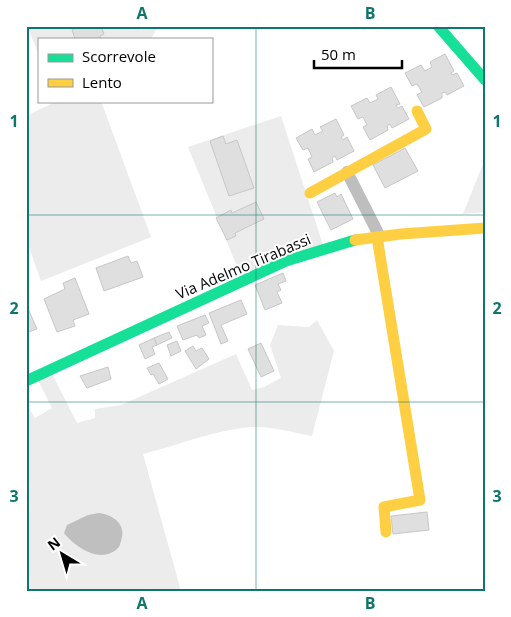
<svg xmlns="http://www.w3.org/2000/svg" width="511" height="617" viewBox="0 0 511 617" font-family="'Open Sans',sans-serif">
	<style>
		.green { fill: #ececec }
		.water { fill: #bfbfbf }
		.building { fill: #dfdfdf; stroke: #c7c7c7 }
		.lines { fill: none; stroke-linecap: round; stroke-linejoin: round }
		.street { stroke: #bebebe; stroke-width: 12 }
		.fast { stroke: #16e098; stroke-width: 11 }
		.slow { stroke: #ffcf43; stroke-width: 11 }
		.grid { fill: none; stroke: #0f766e; stroke-width: 1; stroke-opacity: 0.55 }
		.labels { text-anchor: middle; dominant-baseline: central; stroke-width: 4; stroke-linejoin: round; paint-order: stroke }
		.street-label { font-size: 15px; fill: #000; stroke: #fff }
		.neatline { fill: none; stroke: #0f766e; stroke-width: 2 }
		.grid-label { font-size: 16px; text-anchor: middle; font-weight: bold; fill: #0f766e }
	</style>
	<rect width="100%" height="100%" fill="#fff"/>
	<g class="green">
		<polygon points="27,26 158,26 151,39 39,39 39,55"/>
		<polygon points="57,101 101,101 151,237 41,281 26,239 26,116"/>
		<polygon points="281,116 324,248 243,281 188,147"/>
		<polygon points="485,159 485,212 463,214"/>
		<path d="M317,320l17,31 -22,85c-19,-4 -41,-10 -61,-9 -37,3 -72,18 -108,27l38,137h-155v-188l9,15 17,-10 -16,-32 14,-6 27,53 18,-5v-9l26,-4 115,-51 16,36 12,-3 17,-9 -11,-33 8,-20 31,2z"/>
	</g>
	<path class="water" d="M99,513c15,2 28,12 22,28 -1,3 -1,5 -3,7 -17,17 -43,-1 -54,-15l3,-8 21,-10z"/>
	<g class="building">
		<polygon points="80,26 101,26 104,34 100,36 101,39 75,39 72,30"/>
		<polygon points="445,54 454,71 451,73 452,75 457,73 464,86 447,95 445,92 442,93 442,98 424,107 417,95 422,92 417,84 412,86 405,73 421,65 425,71 432,67 430,62"/>
		<polygon points="391,87 400,104 396,105 398,108 402,106 409,119 392,128 390,124 387,126 388,130 370,140 363,127 367,125 363,117 358,119 351,106 367,98 370,103 378,99 376,95"/>
		<polygon points="336,119 344,135 341,137 343,140 347,137 354,151 337,160 335,156 332,158 333,162 314,172 308,159 312,157 308,148 303,150 296,138 312,129 315,135 323,131 320,127"/>
		<polygon points="223,136 226,144 237,140 254,188 229,196 210,141"/>
		<polygon points="405,148 418,171 385,188 373,165"/>
		<polygon points="335,193 337,197 341,194 353,219 331,230 317,202"/>
		<polygon points="256,202 264,219 235,233 236,236 227,240 216,218 231,210 232,213"/>
		<polygon points="128,256 131,263 137,261 143,277 104,291 96,268"/>
		<polygon points="283,273 286,281 278,284 281,290 277,292 282,303 265,310 255,285"/>
		<polygon points="75,278 89,314 73,320 75,326 57,332 44,299 65,289 63,283"/>
		<polygon points="241,300 247,314 221,325 228,341 221,344 209,313"/>
		<polygon points="26,304 37,329 26,333"/>
		<polygon points="205,315 209,323 202,326 206,335 199,338 197,335 183,340 177,326"/>
		<polygon points="169,332 172,338 157,345 154,338"/>
		<polygon points="154,338 157,345 152,347 155,354 145,359 139,345"/>
		<polygon points="177,341 181,351 171,356 167,345"/>
		<polygon points="261,343 274,371 261,377 248,349"/>
		<polygon points="193,346 196,351 202,348 209,359 196,369 185,351"/>
		<polygon points="159,363 168,379 159,384 153,374 151,375 147,368"/>
		<polygon points="108,367 111,379 87,388 80,376"/>
		<polygon points="427,512 429,530 393,534 391,516"/>
	</g>
	<g class="lines">
		<polyline class="street" points="347,172 380,237"/>
		<g class="fast">
			<polyline points="438,26 485,80"/>
			<polyline points="26,381 286,261 355,240"/>
		</g>
		<g class="slow">
			<polyline points="310,193 426,129 417,111"/>
			<polyline points="377,237 420,500 384,507 386,532"/>
			<polyline points="355,240 401,234 485,228"/>
		</g>
	</g>
	<path class="grid" d="M256,26v565M26,215h459M26,402h459"/>
	<g class="labels">
		<g class="street-label">
			<text transform="translate(243 266) rotate(-23)">Via Adelmo Tirabassi</text>
		</g>
	</g>
	<rect width="511" height="617" fill="none" stroke="#ffffff" stroke-width="55"/>
	<rect x="38" y="38" width="175" height="65" fill="#ffffff" stroke="#999999"/>
	<rect x="48" y="54" width="25" height="8" fill="#16e098" stroke="#999999"/>
	<text x="82" y="62" font-size="15" fill="#000000">Scorrevole</text>
	<rect x="48" y="79" width="25" height="8" fill="#ffcf43" stroke="#999999"/>
	<text x="82" y="88" font-size="15" fill="#000000">Lento</text>
	<g transform="translate(62 554) rotate(322)" stroke="#ffffff" stroke-width="4" paint-order="stroke">
	<path d="M0-4L9 19L0 12L-9 19Z" fill="#000000"/>
	<text y="-8" font-size="14" font-weight="bold" text-anchor="middle" fill="#000000">N</text>
	</g>
	<path d="M314 60v8h88v-8" fill="none" stroke="#000000" stroke-width="2.5"/>
	<text x="321" y="60" font-size="15" fill="#000000" stroke="#ffffff" stroke-width="4" paint-order="stroke">50 m</text>
	<rect x="28" y="28" width="456" height="562" class="neatline"/>
	<g class="grid-label">
		<text x="142" y="19">A</text>
		<text x="370" y="19">B</text>
		<text x="14" y="127">1</text>
		<text x="497" y="127">1</text>
		<text x="14" y="314">2</text>
		<text x="497" y="314">2</text>
		<text x="14" y="502">3</text>
		<text x="497" y="502">3</text>
		<text x="142" y="609">A</text>
		<text x="370" y="609">B</text>
	</g>
</svg>
